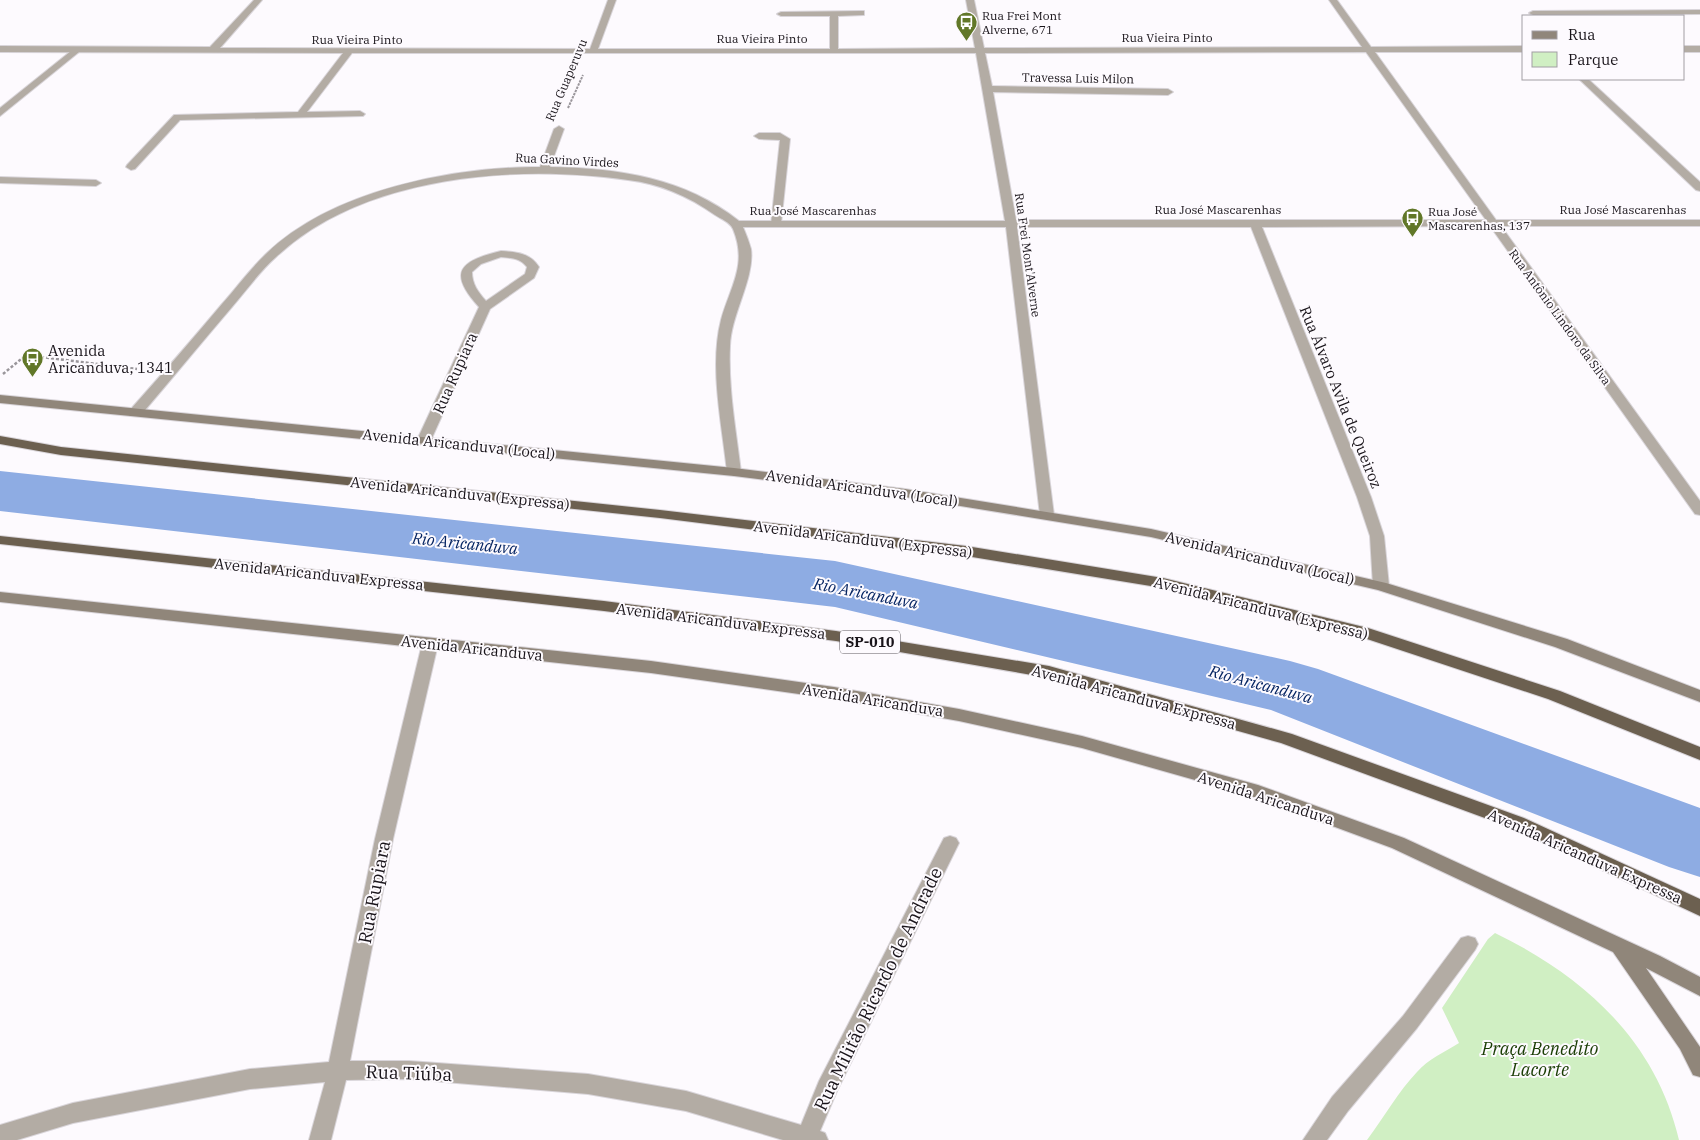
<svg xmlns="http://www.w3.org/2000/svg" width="1700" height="1140" viewBox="0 0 1700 1140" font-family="'IBM Plex Serif',serif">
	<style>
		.green { fill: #d0efc3 }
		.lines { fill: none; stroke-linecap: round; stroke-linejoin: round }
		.river { fill: #8eace3; fill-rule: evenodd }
		.service-casing { stroke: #d9d5da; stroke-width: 2 }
		.minor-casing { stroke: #d9d5da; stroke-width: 2 }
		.secondary-casing { stroke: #d9d5da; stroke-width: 2 }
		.trunk-casing { stroke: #d9d5da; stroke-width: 2 }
		.path-far1 { stroke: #9a969b; stroke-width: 2; stroke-dasharray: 2.5 1; stroke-linecap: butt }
		.path { stroke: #9a969b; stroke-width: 2.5; stroke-dasharray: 3 2; stroke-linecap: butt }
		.service { fill: #b3aca4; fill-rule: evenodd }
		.minor { fill: #b3aca4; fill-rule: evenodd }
		.secondary { fill: #90867a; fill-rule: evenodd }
		.trunk { fill: #6c6050; fill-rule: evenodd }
		.labels { text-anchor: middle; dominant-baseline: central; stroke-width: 4; stroke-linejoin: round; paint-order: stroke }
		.far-poi-label { font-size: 12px; fill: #19141a; stroke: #fdfafe; text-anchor: start }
		.far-street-label { font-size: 12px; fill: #19141a; stroke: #fdfafe }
		.shield { fill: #fdfafe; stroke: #5d595e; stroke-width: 1 }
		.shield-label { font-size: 14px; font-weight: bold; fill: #19141a }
		.poi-label { font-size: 15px; fill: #19141a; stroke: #fdfafe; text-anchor: start }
		.street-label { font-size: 15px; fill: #19141a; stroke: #fdfafe }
		.water-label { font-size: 16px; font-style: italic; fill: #052462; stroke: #fdfafe }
		.near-street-label { font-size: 18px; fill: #19141a; stroke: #fdfafe }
		.near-park-label { font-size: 18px; font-style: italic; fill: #193d03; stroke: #fdfafe }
	</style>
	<rect width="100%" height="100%" fill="#fdfafe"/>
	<path class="green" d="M1495,933c89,43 161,108 184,207h-312c17,-23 31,-48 50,-68 11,-13 28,-20 42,-29l-17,-35 46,-69z"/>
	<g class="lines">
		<polygon class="river" points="0,471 835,561 1290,661 1318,669 1700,808 1700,877 1669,867 1271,710 835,607 0,511"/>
		<defs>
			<g id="service">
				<polygon points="76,47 80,50 79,52 0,116 0,108"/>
				<polygon points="780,133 790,139 781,224 776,227 771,224 780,140 759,139 754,136 759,133"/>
				<polygon points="0,177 96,180 101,183 96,186 0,183"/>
			</g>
			<g id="minor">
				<path d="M254,0h8l-42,48 370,1 18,-49h8l-18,49h232v-33h-49l-4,-2 4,-2 80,-1h3v4l-26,1v33l137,-1 -9,-48h8l10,48 378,-1 -33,-47h8l34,47 153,-1v6h-149l121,168h204v6h-199l199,275v14l-5,-1 -205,-288 -228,1 109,270 13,39 5,50 -3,3h-10l-3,-3 -3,-50 -13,-39 -106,-270h-234l37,288 -2,3h-10l-2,-3 -34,-288h-263c3,7 6,15 8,22 4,29 -20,65 -21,97 -2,42 6,84 11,126l-7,4 -7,-4c-5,-47 -18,-106 -6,-152 9,-33 27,-55 12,-91 -3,-7 -12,-10 -18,-14 -27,-19 -54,-31 -87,-35 -113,-16 -265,-5 -352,77 -16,14 -30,34 -44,50 -31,36 -61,73 -92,109h-10l-2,-3 2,-3c31,-35 62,-70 92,-106 15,-17 29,-36 45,-51 66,-63 186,-86 273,-86l14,-38 5,-3 5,3 -14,38c68,1 135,11 189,54h266l-29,-168h-624l-45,59 53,-1 5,3 -2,2 -183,4 -45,49 -4,1 -5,-3 1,-2 47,-50 124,-3 45,-59 -343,-1v-6l210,1zM1366,52l120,168h-470l-23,-128 175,3 5,-3 -5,-3 -176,-3 -7,-33z"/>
				<polygon points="1700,10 1700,14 1533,15 1529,13 1533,11"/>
				<rect x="1684" y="46" width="16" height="6"/>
				<polygon points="1579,79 1588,79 1700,182 1700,191 1696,190"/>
				<path d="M501,251c16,1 29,2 38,16l-5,11 -44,31 -59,131 -2,3h-10l-2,-3 62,-133c-32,-35 -19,-46 22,-56zM501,257c11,1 19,1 26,10l-2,7 -39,27c-8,-9 -14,-17 -14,-29l9,-8z"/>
				<polygon points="430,639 436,640 438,644 393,839 350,1061 409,1061 588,1074 686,1091 801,1125 819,1081 944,838 950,836 956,838 959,843 837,1091 820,1131 825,1133 828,1140 783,1140 686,1111 588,1094 409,1079 346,1080 331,1140 309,1140 325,1082 250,1089 73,1123 17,1140 0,1140 0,1125 73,1103 250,1069 329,1062 375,839 422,644 424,640"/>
				<polygon points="1468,936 1475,938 1478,944 1475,950 1417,1028 1348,1111 1327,1140 1303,1140 1332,1097 1403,1016 1461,938"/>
			</g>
			<g id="secondary">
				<polygon points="0,395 734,468 905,489 1151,529 1386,583 1567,639 1700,690 1700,702 1555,647 1378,590 1151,537 905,497 734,476 0,403"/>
				<polygon points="0,592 651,661 834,687 959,709 1082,736 1258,785 1404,838 1660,956 1700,977 1700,996 1646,968 1700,1047 1700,1077 1693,1075 1680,1049 1613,952 1392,848 1248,795 1082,748 959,721 834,699 651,673 0,602"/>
			</g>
			<g id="trunk">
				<polygon points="0,436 61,447 660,510 966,546 1163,578 1368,628 1560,691 1700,747 1700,760 1548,699 1358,636 1163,588 966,556 660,518 61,455 0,444"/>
				<polygon points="0,536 604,601 836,631 1049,666 1292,734 1524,818 1700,899 1700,916 1512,828 1281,743 1049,678 836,641 604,611 0,544"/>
			</g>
		</defs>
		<use href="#service" class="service-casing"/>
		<use href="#minor" class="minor-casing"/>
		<use href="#secondary" class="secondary-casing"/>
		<use href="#trunk" class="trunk-casing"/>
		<polyline class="path-far1" points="568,108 583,75"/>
		<polyline class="path" points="3,374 26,355 137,369"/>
		<use href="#service" class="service"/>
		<use href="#minor" class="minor"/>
		<use href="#secondary" class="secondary"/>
		<use href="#trunk" class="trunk"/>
	</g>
	<defs>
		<symbol id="bus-pin" viewBox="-11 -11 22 30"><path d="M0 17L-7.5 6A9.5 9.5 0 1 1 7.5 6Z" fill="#617728" stroke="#fdfafe"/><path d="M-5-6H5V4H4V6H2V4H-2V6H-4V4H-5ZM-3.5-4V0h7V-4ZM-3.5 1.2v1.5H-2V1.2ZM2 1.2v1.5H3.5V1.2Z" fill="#fff"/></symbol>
	</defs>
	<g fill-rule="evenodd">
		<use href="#bus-pin" x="954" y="10" width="25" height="34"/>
		<use href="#bus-pin" x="1400" y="206" width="25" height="34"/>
		<use href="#bus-pin" x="20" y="346" width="25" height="34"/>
	</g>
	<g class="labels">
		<g class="far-poi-label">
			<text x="982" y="15">Rua Frei Mont<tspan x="982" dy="14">Alverne, 671</tspan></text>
			<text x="1428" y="211">Rua José<tspan x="1428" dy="14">Mascarenhas, 137</tspan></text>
		</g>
		<g class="far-street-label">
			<text x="1167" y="37">Rua Vieira Pinto</text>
			<text x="762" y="38">Rua Vieira Pinto</text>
			<text x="357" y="39">Rua Vieira Pinto</text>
			<text transform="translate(1078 78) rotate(1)">Travessa Luis Milon</text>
			<text transform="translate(566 80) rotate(-67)">Rua Guaperuvu</text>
			<text transform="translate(567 160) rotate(3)">Rua Gavino Virdes</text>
			<text x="1218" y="209">Rua José Mascarenhas</text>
			<text x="1623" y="209">Rua José Mascarenhas</text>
			<text x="813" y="210">Rua José Mascarenhas</text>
			<text transform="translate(1028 255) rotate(82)">Rua Frei Mont'Alverne</text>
			<text transform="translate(1560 317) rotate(54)">Rua Antônio Lindoro da Silva</text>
		</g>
		<rect class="shield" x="840" y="630.5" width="60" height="23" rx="4"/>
		<g class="shield-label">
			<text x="870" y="642">SP-010</text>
		</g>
		<g class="poi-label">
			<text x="48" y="350">Avenida<tspan x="48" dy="17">Aricanduva, 1341</tspan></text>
		</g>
		<g class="street-label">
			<text transform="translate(455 373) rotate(-66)">Rua Rupiara</text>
			<text transform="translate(1341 397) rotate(68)">Rua Álvaro Avila de Queiroz</text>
			<text transform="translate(459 444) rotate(6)">Avenida Aricanduva (Local)</text>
			<text transform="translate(862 488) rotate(8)">Avenida Aricanduva (Local)</text>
			<text transform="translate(460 493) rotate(6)">Avenida Aricanduva (Expressa)</text>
			<text transform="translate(863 539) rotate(7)">Avenida Aricanduva (Expressa)</text>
			<text transform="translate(1260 558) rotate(13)">Avenida Aricanduva (Local)</text>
			<text transform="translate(319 574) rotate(6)">Avenida Aricanduva Expressa</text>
			<text transform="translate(1261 608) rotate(14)">Avenida Aricanduva (Expressa)</text>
			<text transform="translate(721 621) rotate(7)">Avenida Aricanduva Expressa</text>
			<text transform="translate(472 648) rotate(6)">Avenida Aricanduva</text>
			<text transform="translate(1134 697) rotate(15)">Avenida Aricanduva Expressa</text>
			<text transform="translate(873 700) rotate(9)">Avenida Aricanduva</text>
			<text transform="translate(1266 798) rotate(18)">Avenida Aricanduva</text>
			<text transform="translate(1585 856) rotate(24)">Avenida Aricanduva Expressa</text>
		</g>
		<g class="water-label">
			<text transform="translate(465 543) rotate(6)">Rio Aricanduva</text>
			<text transform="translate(866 593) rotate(11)">Rio Aricanduva</text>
			<text transform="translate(1261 684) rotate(15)">Rio Aricanduva</text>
		</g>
		<g class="near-street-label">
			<text transform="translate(374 892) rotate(-79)">Rua Rupiara</text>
			<text transform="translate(878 989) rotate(-64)">Rua Militão Ricardo de Andrade</text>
			<text transform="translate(409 1073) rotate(2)">Rua Tiúba</text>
		</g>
		<g class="near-park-label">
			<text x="1540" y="1048">Praça Benedito<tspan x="1540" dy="21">Lacorte</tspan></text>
		</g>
	</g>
	<rect x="1522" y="15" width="162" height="65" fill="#fdfafe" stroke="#a29ea3"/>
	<rect x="1532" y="31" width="25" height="8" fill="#90867a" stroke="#a29ea3"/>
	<text x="1568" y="40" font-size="15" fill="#19141a">Rua</text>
	<rect x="1532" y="52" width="25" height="15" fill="#d0efc3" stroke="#a29ea3"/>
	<text x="1568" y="65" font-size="15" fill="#19141a">Parque</text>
</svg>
